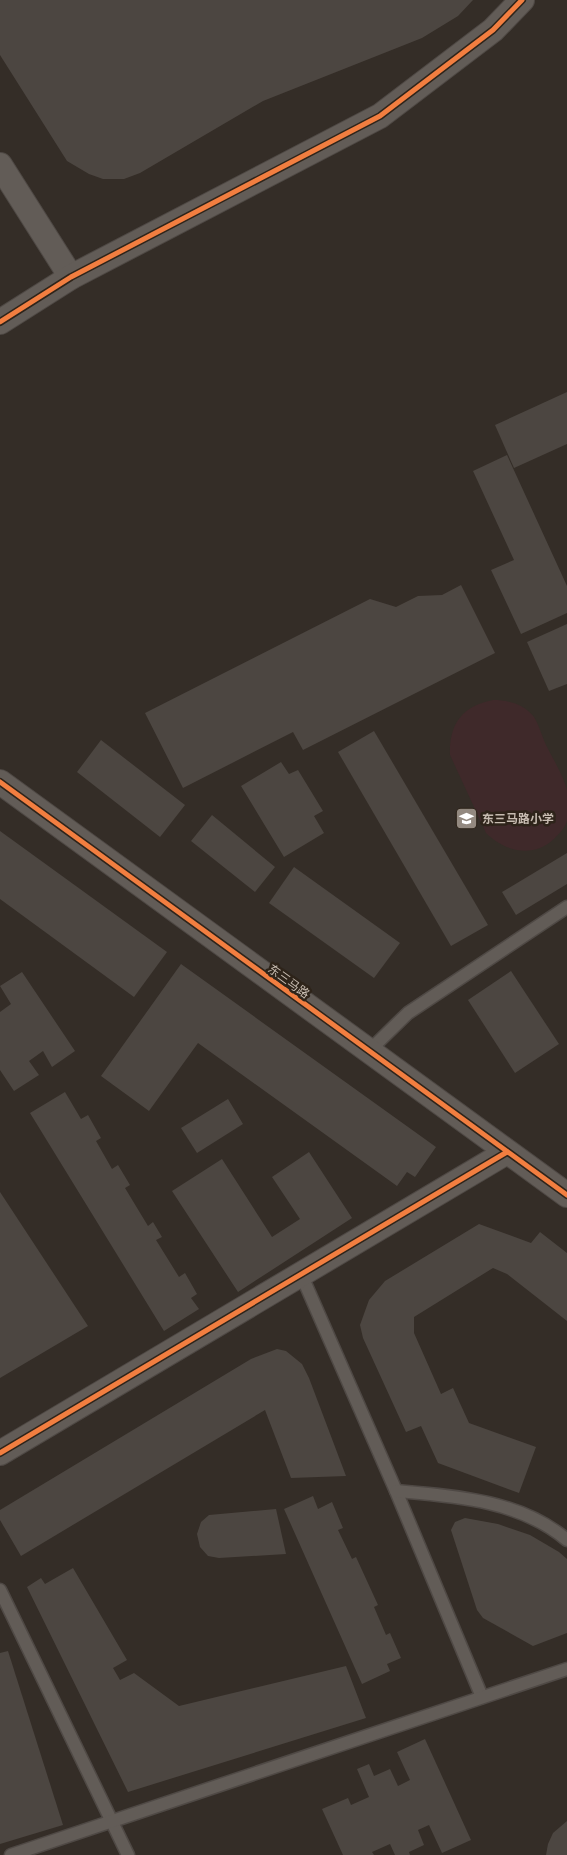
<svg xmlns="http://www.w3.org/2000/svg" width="567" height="1855" viewBox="0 0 567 1855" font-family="Montserrat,'Noto Sans SC',sans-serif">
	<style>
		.green { fill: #3f292a }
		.building { fill: #4c4641 }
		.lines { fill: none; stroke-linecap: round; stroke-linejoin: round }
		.lane-casing { stroke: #4f4945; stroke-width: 15 }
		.street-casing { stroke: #4f4945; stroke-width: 26 }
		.lane { stroke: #625c57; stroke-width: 12 }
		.street { stroke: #625c57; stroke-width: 24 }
		.cycleway-casing { stroke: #2e241a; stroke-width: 8 }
		.cycleway { stroke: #f27e40; stroke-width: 5 }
		.labels { text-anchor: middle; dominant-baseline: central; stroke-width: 5; stroke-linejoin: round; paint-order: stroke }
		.poi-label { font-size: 12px; font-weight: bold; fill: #c6bbb0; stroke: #2e241a; text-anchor: start }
		.street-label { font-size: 12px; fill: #c6bbb0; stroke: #2e241a }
	</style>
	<rect width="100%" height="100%" fill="#342d27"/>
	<path class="green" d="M493,700c15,0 31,4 41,17 5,8 8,19 12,28 7,14 17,30 21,45 0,8 0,23 0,31 -2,7 -8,13 -13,18 -21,20 -50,12 -68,-6l-36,-78c-1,-31 12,-49 43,-55z"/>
	<g class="building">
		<polygon points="0,0 473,0 458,16 422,38 263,101 140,173 124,179 103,179 89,174 67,161 0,55"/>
		<polygon points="567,392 567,444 514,468 495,425"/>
		<polygon points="507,455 567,586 567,613 521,634 491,570 514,560 473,471"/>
		<polygon points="461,585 495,653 303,750 293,732 183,788 145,713 370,599 396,607 418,596 442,595"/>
		<polygon points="567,624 567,684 549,691 527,642"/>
		<polygon points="374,731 488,925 451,946 338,752"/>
		<polygon points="101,740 185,805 160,837 77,772"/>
		<polygon points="281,762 289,774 298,770 323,811 314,816 324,833 284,857 241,786"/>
		<polygon points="212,815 275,867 255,892 191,841"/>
		<polygon points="0,831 167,952 134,997 0,899"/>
		<polygon points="567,853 567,884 516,915 502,892"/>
		<polygon points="294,867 400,943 374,978 269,903"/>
		<polygon points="181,964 436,1147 415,1177 407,1172 397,1186 198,1043 149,1111 101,1076"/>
		<polygon points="511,971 559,1044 515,1073 468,1000"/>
		<polygon points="22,972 75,1051 52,1067 43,1051 29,1061 39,1075 14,1091 0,1070 0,1012 11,1004 0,986"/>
		<polygon points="65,1092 81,1119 88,1115 101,1138 96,1141 112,1169 118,1165 130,1185 125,1188 148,1226 153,1222 162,1237 156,1240 179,1277 185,1273 197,1294 191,1298 199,1309 164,1331 30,1113"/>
		<polygon points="228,1099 243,1124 197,1153 181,1128"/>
		<polygon points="309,1152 352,1218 238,1292 172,1191 222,1159 272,1237 300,1219 272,1177"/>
		<polygon points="0,1192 88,1326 0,1378"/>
		<polygon points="479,1224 531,1243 540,1232 567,1253 567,1321 507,1274 493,1268 414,1317 414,1333 441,1394 453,1388 469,1423 536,1447 519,1493 438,1463 421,1426 406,1432 363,1338 360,1325 369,1300 385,1281"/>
		<polygon points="277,1349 286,1351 302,1364 309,1378 346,1476 291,1478 265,1410 21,1556 0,1520 0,1510 251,1359"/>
		<polygon points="313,1496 318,1509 332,1502 343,1528 338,1530 352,1559 356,1557 378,1605 374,1607 386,1635 390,1633 401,1658 387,1664 390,1671 362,1684 284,1509"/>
		<polygon points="276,1509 286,1554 219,1558 208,1556 200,1547 197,1534 201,1522 209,1515"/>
		<polygon points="465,1518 498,1524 530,1535 559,1552 567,1559 567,1633 533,1646 483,1618 477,1610 451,1530 455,1522"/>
		<polygon points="73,1568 127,1660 113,1668 120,1680 134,1673 179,1706 346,1666 366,1718 128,1792 27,1587 41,1578 45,1584"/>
		<polygon points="8,1651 63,1825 0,1844 0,1653"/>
		<polygon points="425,1739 471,1840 442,1853 429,1825 418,1830 424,1845 409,1852 410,1855 395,1855 390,1844 372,1852 374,1855 343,1855 322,1809 348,1798 351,1805 369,1797 357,1769 369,1764 374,1776 390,1769 398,1786 410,1780 397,1752"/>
		<polygon points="567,1821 567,1855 546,1855 548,1844 553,1833"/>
	</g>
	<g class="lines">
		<defs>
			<g id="lane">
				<polyline points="369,1051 408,1013 567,907"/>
				<polyline points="301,1274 396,1491 482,1697"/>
				<path d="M396,1491c58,5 124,9 171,49"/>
				<polyline points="0,1590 128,1855"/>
				<polyline points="11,1855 567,1669"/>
			</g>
			<g id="street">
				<polyline points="0,165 71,277"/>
				<polyline points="0,322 71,277 380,116 493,30 522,0"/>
				<polyline points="0,782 567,1195"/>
				<polyline points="0,1453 507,1152"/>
			</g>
		</defs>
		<use href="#lane" class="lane-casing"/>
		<use href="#street" class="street-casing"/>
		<use href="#lane" class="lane"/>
		<use href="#street" class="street"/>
		<defs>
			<g id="cycleway">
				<polyline points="0,322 71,277 380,116 493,30 522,0"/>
				<polyline points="0,782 567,1195"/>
				<polyline points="0,1453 507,1152"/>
			</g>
		</defs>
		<use href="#cycleway" class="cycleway-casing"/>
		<use href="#cycleway" class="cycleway"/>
	</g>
	<defs>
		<symbol id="school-square" viewBox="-11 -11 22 22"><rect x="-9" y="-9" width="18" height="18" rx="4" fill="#938980" stroke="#2e241a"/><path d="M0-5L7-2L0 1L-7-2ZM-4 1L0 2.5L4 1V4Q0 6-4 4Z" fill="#fff"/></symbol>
	</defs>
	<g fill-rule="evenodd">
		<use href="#school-square" x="454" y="806" width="25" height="25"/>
	</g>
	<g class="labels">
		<g class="poi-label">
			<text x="482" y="818">东三马路小学</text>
		</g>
		<g class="street-label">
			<text transform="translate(289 981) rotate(36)">东三马路</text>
		</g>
	</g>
</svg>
